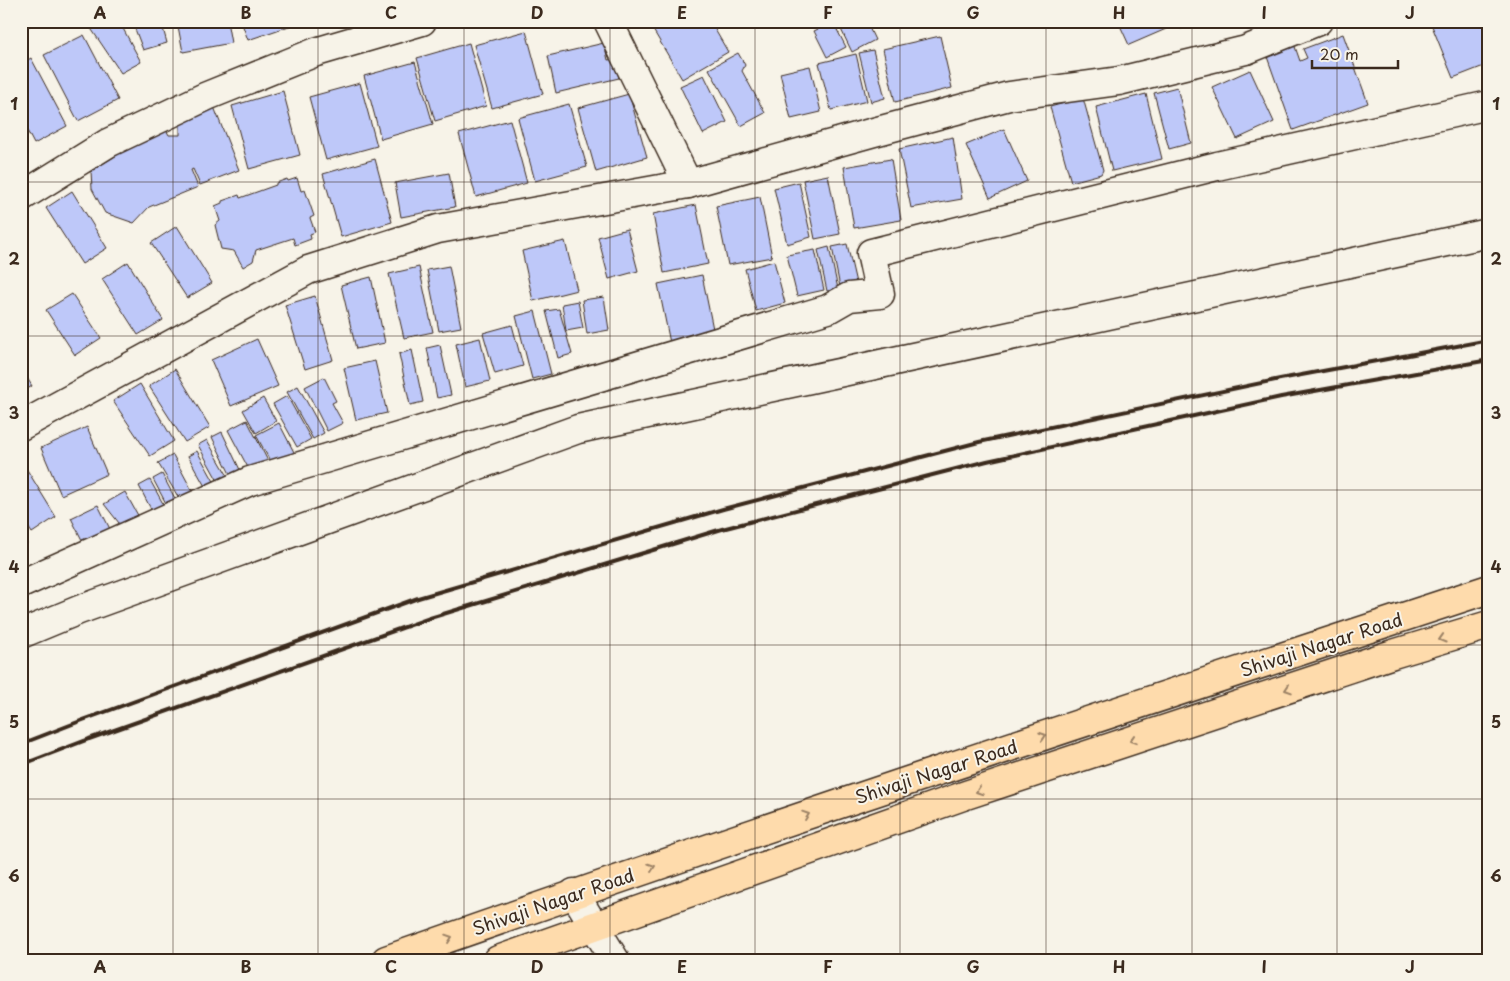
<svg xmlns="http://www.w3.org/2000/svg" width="1510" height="981" viewBox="0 0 1510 981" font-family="'Playpen Sans',sans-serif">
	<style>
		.building { fill: #bec8f9; stroke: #3b2a1e }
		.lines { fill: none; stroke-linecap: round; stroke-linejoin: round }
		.street-casing { stroke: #3b2a1e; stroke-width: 31 }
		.secondary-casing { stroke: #3b2a1e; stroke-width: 31 }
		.primary-casing { stroke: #3b2a1e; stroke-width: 31 }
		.street { stroke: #f7f3e8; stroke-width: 28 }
		.secondary { stroke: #f7f3e8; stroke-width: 28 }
		.primary { stroke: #fedbac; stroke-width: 28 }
		.rail { stroke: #3b2a1e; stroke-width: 4 }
		.oneway { stroke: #9c8265 }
		.grid { fill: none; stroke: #3b2a1e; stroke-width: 1; stroke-opacity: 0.55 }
		.labels { text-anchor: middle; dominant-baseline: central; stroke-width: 4; stroke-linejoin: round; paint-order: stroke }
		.street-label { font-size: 18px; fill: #3b2a1e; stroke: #f7f3e8 }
		.neatline { fill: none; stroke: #3b2a1e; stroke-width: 2 }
		.grid-label { font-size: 16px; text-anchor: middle; font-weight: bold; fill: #3b2a1e }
	</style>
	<rect width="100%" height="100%" fill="#f7f3e8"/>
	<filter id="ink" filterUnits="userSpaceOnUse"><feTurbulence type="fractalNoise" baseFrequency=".02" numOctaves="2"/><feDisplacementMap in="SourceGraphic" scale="10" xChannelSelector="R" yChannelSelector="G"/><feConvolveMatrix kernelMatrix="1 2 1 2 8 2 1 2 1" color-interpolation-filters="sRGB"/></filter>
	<g filter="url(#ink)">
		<g class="building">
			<polygon points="22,21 40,21 25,28"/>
			<polygon points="101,21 119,21 141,62 121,73 90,27"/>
			<polygon points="132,21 161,21 167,43 143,50"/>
			<polygon points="177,21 227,21 231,43 183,52"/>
			<polygon points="241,21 294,21 295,24 248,40"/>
			<polygon points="651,21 710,21 728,52 682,79 649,23"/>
			<polygon points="837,21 866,21 875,40 852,52"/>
			<polygon points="1118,21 1163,21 1166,29 1129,45"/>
			<polygon points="1178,21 1200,21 1181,29"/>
			<polygon points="1430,21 1489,21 1489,64 1453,78"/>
			<polygon points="833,22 846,47 827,57 814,31"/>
			<polygon points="526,31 543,94 492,108 474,45"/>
			<polygon points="1343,34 1368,103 1293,130 1265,51 1293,41 1300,61 1307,58 1303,49"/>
			<polygon points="84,35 118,100 78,121 44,55"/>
			<polygon points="940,36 952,88 895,102 883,49"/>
			<polygon points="469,43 486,106 435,121 417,58"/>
			<polygon points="604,43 608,60 614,59 619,78 556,93 548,56"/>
			<polygon points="873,50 885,98 871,102 859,53"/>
			<polygon points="738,53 745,65 742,71 765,113 741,126 709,69"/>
			<polygon points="856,54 867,101 831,110 819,63"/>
			<polygon points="31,58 67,126 34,144 21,119 21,64"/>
			<polygon points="415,62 433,124 381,139 364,76"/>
			<polygon points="810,66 821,112 791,119 780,73"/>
			<polygon points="1250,70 1274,122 1237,139 1212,87"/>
			<polygon points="704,75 727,122 703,134 680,86"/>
			<polygon points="360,83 377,146 326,160 309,97"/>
			<polygon points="1177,87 1191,143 1169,149 1154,93"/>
			<polygon points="283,91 300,155 249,169 232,106"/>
			<polygon points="629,94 647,157 596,172 578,108"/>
			<polygon points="1146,94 1162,159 1112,171 1096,107"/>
			<polygon points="1083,98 1103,170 1101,174 1071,182 1050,107"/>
			<polygon points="569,104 587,167 535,181 518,118"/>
			<polygon points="214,107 239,170 200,185 193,169 191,170 198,187 149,207 134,223 105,213 92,189 91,171 164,126 169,135 180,135 180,121"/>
			<polygon points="510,120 527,183 476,197 459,134"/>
			<polygon points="1004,129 1027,181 990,198 966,145"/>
			<polygon points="953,137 962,199 911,208 899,149"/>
			<polygon points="375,159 392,222 341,237 323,174"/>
			<polygon points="891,159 901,220 854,228 844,167"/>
			<polygon points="449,173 455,207 401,217 395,183"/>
			<polygon points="828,175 840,234 815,239 803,180"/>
			<polygon points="297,178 301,191 305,190 314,216 310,218 315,232 310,234 311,239 295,245 293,238 256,250 253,261 243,267 234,251 221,249 215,225 220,221 215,206 222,203 222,201 239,195 240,198 276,185 276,183 287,179 288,181"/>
			<polygon points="799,182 811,237 787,244 774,188"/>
			<polygon points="72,191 107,248 82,264 46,208"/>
			<polygon points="760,197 772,257 728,265 716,206"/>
			<polygon points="696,205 708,264 664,273 653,214"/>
			<polygon points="177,226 212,283 187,298 151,243"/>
			<polygon points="627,229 638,271 609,279 598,237"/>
			<polygon points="565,241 577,290 533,301 522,251"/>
			<polygon points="847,244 856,283 840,287 832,247"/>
			<polygon points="829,247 838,289 827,291 818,250"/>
			<polygon points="815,250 824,290 797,296 787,255"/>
			<polygon points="774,261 785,303 756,311 745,269"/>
			<polygon points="128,262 163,320 138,335 102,279"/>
			<polygon points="449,266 461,327 439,331 427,270"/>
			<polygon points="419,267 433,332 404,338 389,274"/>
			<polygon points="702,275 714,334 670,343 658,284"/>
			<polygon points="371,277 385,343 356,349 341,285"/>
			<polygon points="72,294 101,338 75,355 46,310"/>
			<polygon points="315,296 333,360 305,369 285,305"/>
			<polygon points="604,297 609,330 587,334 582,300"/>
			<polygon points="578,301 583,328 566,331 562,304"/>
			<polygon points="559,309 572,354 558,358 546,311"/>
			<polygon points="535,311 551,374 532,379 516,316"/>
			<polygon points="512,325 523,366 495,374 483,333"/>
			<polygon points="480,338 490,381 465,387 456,344"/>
			<polygon points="257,339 278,386 231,406 211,360"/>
			<polygon points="440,345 451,395 437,398 427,348"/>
			<polygon points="412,350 423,402 410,405 399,354"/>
			<polygon points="375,361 387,413 356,420 344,368"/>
			<polygon points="21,368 32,386 21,393"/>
			<polygon points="175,369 210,427 185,442 149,386"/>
			<polygon points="324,377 336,401 332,403 343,423 327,431 305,387"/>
			<polygon points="140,384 174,441 150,456 113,401"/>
			<polygon points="298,386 324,433 313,439 287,392"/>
			<polygon points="287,396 311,439 297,447 273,404"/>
			<polygon points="263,398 276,421 256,433 243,410"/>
			<polygon points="247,420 271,467 253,477 228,430"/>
			<polygon points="279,423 296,456 274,468 256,435"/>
			<polygon points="87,427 107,474 61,495 41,448"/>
			<polygon points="222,432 242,474 231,476 212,437"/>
			<polygon points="207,440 229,478 219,483 198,445"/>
			<polygon points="197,451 216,485 207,490 188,456"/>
			<polygon points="173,455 196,498 183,505 158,463"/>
			<polygon points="21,460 56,517 32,533 21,516"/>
			<polygon points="162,474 178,504 169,509 153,479"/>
			<polygon points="150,480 166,509 154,515 139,486"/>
			<polygon points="125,492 140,519 123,528 104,504"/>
			<polygon points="98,505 114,537 87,550 71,518"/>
			<polygon points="21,534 27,544 21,548"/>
		</g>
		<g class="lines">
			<defs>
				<g id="street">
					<polyline points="608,21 688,184"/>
					<polyline points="21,197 108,143 207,96 316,52 422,21"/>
					<polyline points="21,426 308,270 438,229 688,184 874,132 1009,96 1119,81 1246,50 1318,21"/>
					<polyline points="21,584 250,481 828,309 849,297 880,294 871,253 1217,166 1489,105"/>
					<polyline points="574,893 615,960"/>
				</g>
				<polyline id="secondary" points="21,634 79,610 578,429 1489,233"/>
				<g id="primary">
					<path d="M386,960c366,-129 734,-250 1103,-371"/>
					<polyline points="498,960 966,795 1393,654 1489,625"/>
				</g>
			</defs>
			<use href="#street" class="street-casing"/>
			<use href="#secondary" class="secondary-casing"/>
			<use href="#primary" class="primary-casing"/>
			<use href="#street" class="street"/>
			<use href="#secondary" class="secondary"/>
			<use href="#primary" class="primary"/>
			<g class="rail">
				<polyline points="21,744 83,720 418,598 723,509 979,442 1280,379 1489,340"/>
				<polyline points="21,765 89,739 430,618 722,529 987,461 1281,397 1489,360"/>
			</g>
		</g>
		<defs><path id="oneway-chevron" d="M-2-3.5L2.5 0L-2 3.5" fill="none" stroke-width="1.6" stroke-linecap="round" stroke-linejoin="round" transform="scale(1.25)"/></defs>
		<g class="oneway">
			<use href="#oneway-chevron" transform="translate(1442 639) rotate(163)"/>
			<use href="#oneway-chevron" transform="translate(1288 689) rotate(162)"/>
			<use href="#oneway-chevron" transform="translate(1043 736) rotate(-18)"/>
			<use href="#oneway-chevron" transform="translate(1133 740) rotate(162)"/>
			<use href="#oneway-chevron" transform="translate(979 791) rotate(162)"/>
			<use href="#oneway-chevron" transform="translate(806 815) rotate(-19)"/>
			<use href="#oneway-chevron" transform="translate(652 867) rotate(-19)"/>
			<use href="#oneway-chevron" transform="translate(449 938) rotate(-19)"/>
		</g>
	</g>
	<path class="grid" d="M173,21v939M318,21v939M464,21v939M610,21v939M755,21v939M900,21v939M1046,21v939M1192,21v939M1337,21v939M21,182h1468M21,336h1468M21,490h1468M21,645h1468M21,799h1468"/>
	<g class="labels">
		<g class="street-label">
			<text transform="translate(1321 644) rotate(-18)">Shivaji Nagar Road</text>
			<text transform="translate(936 771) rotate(-18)">Shivaji Nagar Road</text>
			<text transform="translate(553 901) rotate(-19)">Shivaji Nagar Road</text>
		</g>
	</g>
	<rect width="1510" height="981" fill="none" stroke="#f7f3e8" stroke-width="55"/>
	<path d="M1312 60v8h86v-8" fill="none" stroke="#3b2a1e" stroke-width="2.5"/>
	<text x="1320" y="60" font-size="15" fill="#3b2a1e" stroke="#f7f3e8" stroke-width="4" paint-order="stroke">20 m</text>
	<rect x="28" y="28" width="1454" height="926" class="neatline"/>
	<g class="grid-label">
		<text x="100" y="19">A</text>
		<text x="246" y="19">B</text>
		<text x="391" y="19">C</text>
		<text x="537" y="19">D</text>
		<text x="682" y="19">E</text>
		<text x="828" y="19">F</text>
		<text x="973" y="19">G</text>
		<text x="1119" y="19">H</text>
		<text x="1264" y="19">I</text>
		<text x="1410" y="19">J</text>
		<text x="14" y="110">1</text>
		<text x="1496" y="110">1</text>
		<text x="14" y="265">2</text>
		<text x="1496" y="265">2</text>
		<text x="14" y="419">3</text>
		<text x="1496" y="419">3</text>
		<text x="14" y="573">4</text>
		<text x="1496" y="573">4</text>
		<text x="14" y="728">5</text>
		<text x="1496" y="728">5</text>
		<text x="14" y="882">6</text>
		<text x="1496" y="882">6</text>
		<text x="100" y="973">A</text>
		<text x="246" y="973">B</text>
		<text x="391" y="973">C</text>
		<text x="537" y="973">D</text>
		<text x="682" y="973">E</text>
		<text x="828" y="973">F</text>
		<text x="973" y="973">G</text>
		<text x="1119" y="973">H</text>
		<text x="1264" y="973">I</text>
		<text x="1410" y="973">J</text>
	</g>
</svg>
